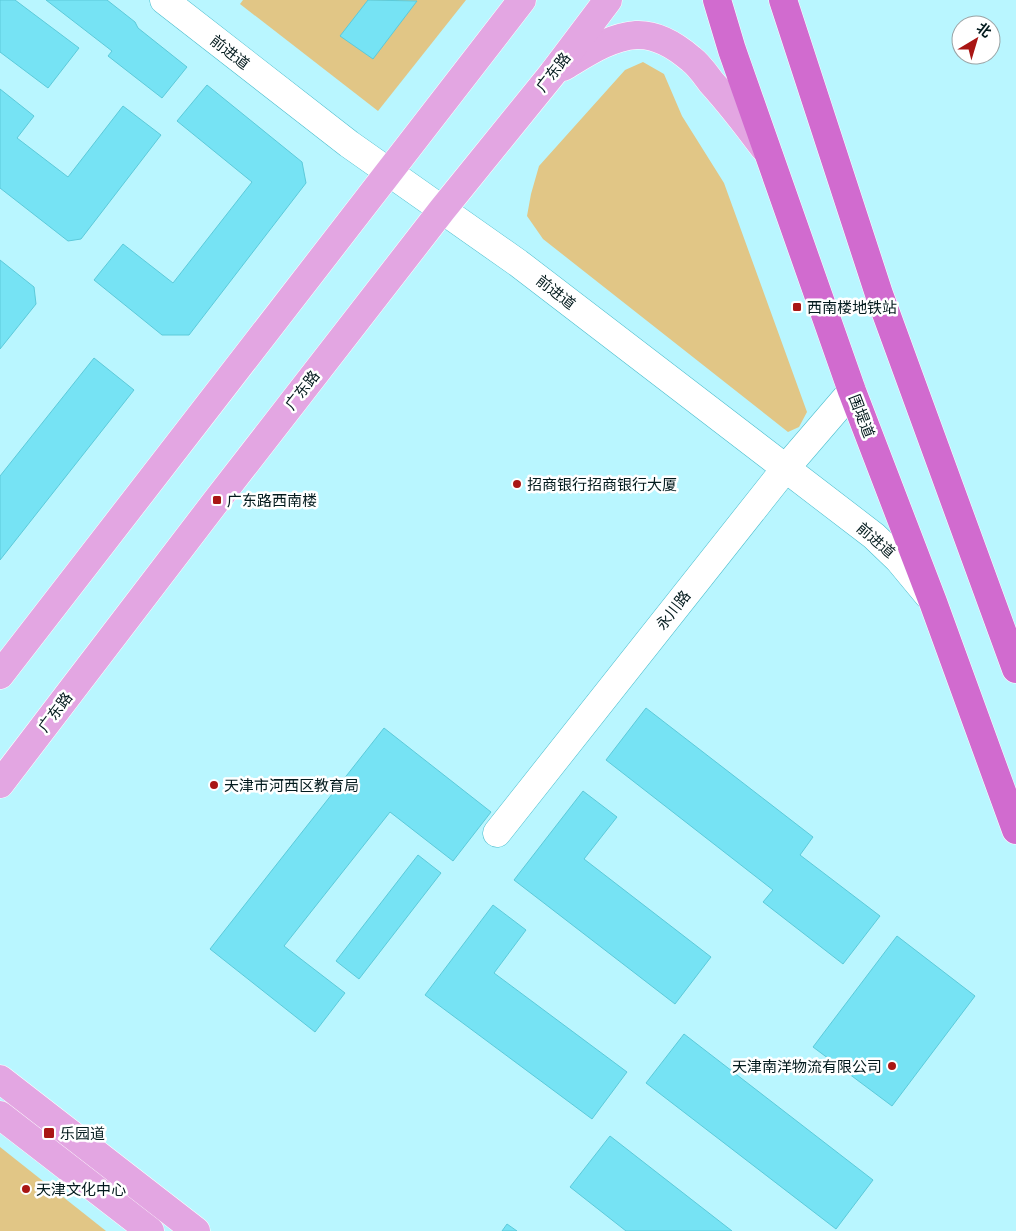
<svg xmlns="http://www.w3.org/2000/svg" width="1016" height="1231" viewBox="0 0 1016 1231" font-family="'Space Grotesk','Noto Sans SC',sans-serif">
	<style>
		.green { fill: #e1c686 }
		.building { fill: #76e3f4; stroke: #5ccada }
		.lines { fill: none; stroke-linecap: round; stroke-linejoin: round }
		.minor-casing { stroke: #4cbdcd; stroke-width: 29 }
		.major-casing { stroke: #fff; stroke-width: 29 }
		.highway-casing { stroke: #fff; stroke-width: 29 }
		.minor { stroke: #fff; stroke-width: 28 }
		.major { stroke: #e3a6e2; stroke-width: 28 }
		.highway { stroke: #d16bcf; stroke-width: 28 }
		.poi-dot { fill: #a91614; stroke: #fff; stroke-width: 2 }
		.labels { text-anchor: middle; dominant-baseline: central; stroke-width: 5; stroke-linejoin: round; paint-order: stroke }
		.street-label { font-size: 15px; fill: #031a1d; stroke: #fff }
		.poi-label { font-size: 15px; fill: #031a1d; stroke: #fff; text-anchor: start }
	</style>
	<rect width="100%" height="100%" fill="#b9f6ff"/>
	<g class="green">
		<polygon points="243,0 466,0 378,111 240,4"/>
		<polygon points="643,62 664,74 682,116 724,183 807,412 799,427 788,432 543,239 527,216 531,194 539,166 625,70"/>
		<polygon points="0,1147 106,1231 0,1231"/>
	</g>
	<g class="building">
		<polygon points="0,0 15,0 79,48 48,88 0,52"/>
		<polygon points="46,0 107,0 135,22 138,28 187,67 162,98 108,56 112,51"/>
		<polygon points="368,0 417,1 373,59 340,36"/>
		<polygon points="207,85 302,162 306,183 189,335 162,335 94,280 123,244 173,283 252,182 177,121"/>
		<polygon points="0,89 34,116 17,138 68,177 123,106 161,135 81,239 68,241 0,188"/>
		<polygon points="0,260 34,287 36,304 0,349"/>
		<polygon points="94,358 134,390 0,560 0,476"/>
		<polygon points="646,708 813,837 800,855 880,916 843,964 763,902 773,890 606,760"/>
		<polygon points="384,728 491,812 453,861 390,812 284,946 345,993 315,1032 210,949"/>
		<polygon points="583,791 617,817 584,859 711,957 675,1004 514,880"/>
		<polygon points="418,855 441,873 359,979 336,961"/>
		<polygon points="493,905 526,930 494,973 627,1072 592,1119 425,995"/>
		<polygon points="897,936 975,996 892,1106 813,1047"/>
		<polygon points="684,1034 873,1180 836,1229 646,1083"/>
		<polygon points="610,1136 732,1231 626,1231 570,1187"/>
		<polygon points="507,1224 517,1231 502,1231"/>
	</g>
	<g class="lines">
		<defs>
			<g id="minor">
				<polyline points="164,0 349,144 518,263 874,536 899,560 928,595"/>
				<polyline points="497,833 785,469 852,391"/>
			</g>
			<g id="major">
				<path d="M563,67c22,-13 46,-30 73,-32 20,-1 40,11 55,24 8,6 14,15 20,23 19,21 36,43 53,66"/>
				<polyline points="0,675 522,0"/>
				<polyline points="0,784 217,500 442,210 553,73 608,0"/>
				<polyline points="0,1079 196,1231"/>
				<polyline points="0,1115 150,1231"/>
			</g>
			<g id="highway">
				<polyline points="717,0 732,50 852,391 933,602 1016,830"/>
				<polyline points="783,0 879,294 1016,669"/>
			</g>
		</defs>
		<use href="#minor" class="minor-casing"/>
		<use href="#major" class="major-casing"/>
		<use href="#highway" class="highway-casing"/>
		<use href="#minor" class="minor"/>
		<use href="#major" class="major"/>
		<use href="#highway" class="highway"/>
	</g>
	<g class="poi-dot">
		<rect x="792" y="302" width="10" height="10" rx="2.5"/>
		<circle cx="517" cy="484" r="5"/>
		<rect x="212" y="495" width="10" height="10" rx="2.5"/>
		<circle cx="214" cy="785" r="5"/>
		<circle cx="892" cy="1066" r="5"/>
		<rect x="43" y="1127" width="12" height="12" rx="2.5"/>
		<circle cx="26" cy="1189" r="5"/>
	</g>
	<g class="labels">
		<g class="street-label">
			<text transform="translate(230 52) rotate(38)">前进道</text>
			<text transform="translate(553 72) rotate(-52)">广东路</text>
			<text transform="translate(556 292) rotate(38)">前进道</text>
			<text transform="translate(302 390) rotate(-52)">广东路</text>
			<text transform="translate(862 416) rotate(69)">围堤道</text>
			<text transform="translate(876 540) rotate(41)">前进道</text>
			<text transform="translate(673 610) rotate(-52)">永川路</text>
			<text transform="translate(55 712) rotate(-53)">广东路</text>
		</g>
		<g class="poi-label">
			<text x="807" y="307">西南楼地铁站</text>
			<text x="527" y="484">招商银行招商银行大厦</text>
			<text x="227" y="500">广东路西南楼</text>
			<text x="224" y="785">天津市河西区教育局</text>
			<text x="882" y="1066" text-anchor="end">天津南洋物流有限公司</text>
			<text x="60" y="1133">乐园道</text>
			<text x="36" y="1189">天津文化中心</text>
		</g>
	</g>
	<g transform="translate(976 40) rotate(38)"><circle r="24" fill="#ffffff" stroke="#9aa3a5"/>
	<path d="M0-4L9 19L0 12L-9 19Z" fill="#a91614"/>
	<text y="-8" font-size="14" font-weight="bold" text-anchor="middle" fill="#031a1d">北</text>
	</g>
</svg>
